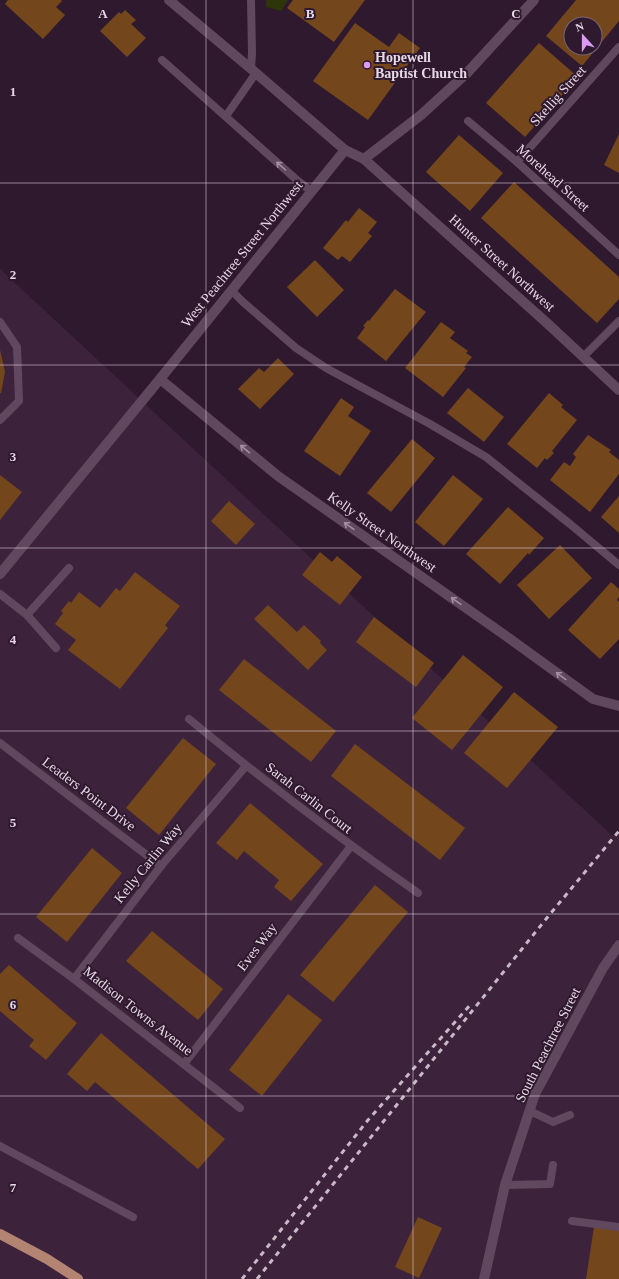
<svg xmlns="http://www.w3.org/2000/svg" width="619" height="1279" viewBox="0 0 619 1279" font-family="'Times New Roman',serif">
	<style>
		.built { fill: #3c233b }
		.green { fill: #2e3609 }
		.building { fill: #74461c; fill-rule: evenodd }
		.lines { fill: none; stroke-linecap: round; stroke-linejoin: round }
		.service { stroke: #60485e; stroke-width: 8 }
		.minor { stroke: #60485e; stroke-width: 10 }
		.tertiary { stroke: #60485e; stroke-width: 10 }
		.primary { stroke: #b48472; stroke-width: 10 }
		.rail { stroke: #c9b9c8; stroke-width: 3; stroke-dasharray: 5 5; stroke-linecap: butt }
		.oneway { stroke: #a490a2 }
		.grid { fill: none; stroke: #e7d8e6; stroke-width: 1; stroke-opacity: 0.55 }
		.poi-dot { fill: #dd99f3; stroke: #2f192e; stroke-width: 1.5 }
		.labels { text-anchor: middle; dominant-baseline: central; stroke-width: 4; stroke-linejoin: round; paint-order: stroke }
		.poi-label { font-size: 14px; font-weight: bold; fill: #e7d8e6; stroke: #2f192e; text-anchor: start }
		.street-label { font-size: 14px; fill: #e7d8e6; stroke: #2f192e }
		.grid-label { font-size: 13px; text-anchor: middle; font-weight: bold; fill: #e7d8e6; stroke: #2f192e; stroke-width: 4; stroke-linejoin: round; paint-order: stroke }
	</style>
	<rect width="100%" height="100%" fill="#2f192e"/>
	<polygon class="built" points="0,269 327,573 613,836 619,830 619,1279 0,1279"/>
	<polygon class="green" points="266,0 288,0 281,11 266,7"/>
	<g class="building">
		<polygon points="8,0 61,0 62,1 56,7 65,15 43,39 5,4"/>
		<polygon points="293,0 365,0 334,42 287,8"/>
		<path d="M576,0h43v21l-37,45 -36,-30zM571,24h24v24h-24z"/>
		<polygon points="125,10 136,20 131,24 146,38 127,57 100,31 119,12 121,14"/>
		<polygon points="355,23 389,47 399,33 420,48 368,120 313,81"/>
		<polygon points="539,43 578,77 525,137 486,103"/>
		<polygon points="619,134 619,173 604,165"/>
		<polygon points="459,135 503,173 470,211 426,172"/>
		<polygon points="514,182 619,277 619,299 597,323 481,218"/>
		<polygon points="359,208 377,222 368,233 372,236 350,262 342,256 338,260 323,248 346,220 348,222"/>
		<polygon points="315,260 344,290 317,317 287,287"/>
		<polygon points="395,289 426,312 386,361 357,338 365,327 363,326 368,320 369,321"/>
		<polygon points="441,322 455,332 450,338 468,351 466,353 472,357 464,367 466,368 443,397 405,368"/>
		<polygon points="0,350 5,372 1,393 0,393"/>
		<polygon points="278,358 294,374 260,409 238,389 259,368 264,372"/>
		<polygon points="468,388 504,417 484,442 447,413"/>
		<polygon points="549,393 563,405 561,407 577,420 552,451 554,453 547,460 545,458 537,468 507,444"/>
		<polygon points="341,398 354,407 348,416 371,431 340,476 304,451"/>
		<polygon points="588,435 611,450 609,452 619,460 619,474 590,512 550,480 564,462 570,466 576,457 573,454"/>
		<polygon points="412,439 435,458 391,512 367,493"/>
		<polygon points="0,475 22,492 0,520"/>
		<polygon points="453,475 483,499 444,546 415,522"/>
		<polygon points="619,496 619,533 601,517"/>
		<polygon points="229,501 255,524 236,545 211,521"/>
		<polygon points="508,507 544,538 529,555 528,553 500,584 466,554"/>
		<polygon points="560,545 592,578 549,619 517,585"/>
		<polygon points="320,552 332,562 337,556 362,577 340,605 302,575"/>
		<polygon points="135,572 180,606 165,625 168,628 120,689 68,650 76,640 55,624 63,613 61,611 69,601 71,603 79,592 100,608 116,588 120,591"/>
		<polygon points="611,582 619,589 619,597 617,600 619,602 619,639 600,659 568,630"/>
		<polygon points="268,605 297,632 304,625 321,641 320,643 327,650 308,670 254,619"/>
		<polygon points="374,617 434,663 416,687 356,642"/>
		<polygon points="463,655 503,687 452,750 412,718"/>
		<polygon points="244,659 336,731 311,762 219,690"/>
		<polygon points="514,692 558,727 507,788 464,753"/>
		<polygon points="183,738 216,764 159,835 126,808"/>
		<polygon points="355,744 465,828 440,860 331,776"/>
		<polygon points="250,803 323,864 291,901 274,887 279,880 244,851 237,860 216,843"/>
		<polygon points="92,848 122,873 67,942 36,917"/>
		<polygon points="375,885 408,912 333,1002 300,975"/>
		<polygon points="152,931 223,989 198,1020 126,961"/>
		<polygon points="9,965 77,1023 46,1060 29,1046 34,1040 0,1011 0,974"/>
		<polygon points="288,994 322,1020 262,1096 229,1070"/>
		<polygon points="101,1033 225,1139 198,1169 95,1082 87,1091 67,1074"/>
		<polygon points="418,1217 442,1228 419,1278 395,1267"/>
		<polygon points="594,1227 619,1231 619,1279 586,1279"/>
	</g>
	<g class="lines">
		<g class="service">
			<polyline points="162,60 298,181 311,191"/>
			<polyline points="251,69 252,53 251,0"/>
			<polyline points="226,116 256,73"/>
			<polyline points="468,121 517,162 619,255"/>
			<polyline points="517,162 619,47"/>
			<polyline points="232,291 243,302 296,348 326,368 430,424 486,457 570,524 619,565"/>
			<polyline points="0,322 17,347 19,401 0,420"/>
			<polyline points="583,357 619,321"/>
			<polyline points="0,594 27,615 69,568"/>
			<polyline points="27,615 56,648"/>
			<path d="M189,719c74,61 150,119 229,174"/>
			<polyline points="0,743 161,866"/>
			<polyline points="18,938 74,979 240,1108"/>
			<polyline points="74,979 161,866 246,766"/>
			<polyline points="184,1064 351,846"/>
			<polyline points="530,1111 553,1122 570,1115"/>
			<polyline points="0,1146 133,1217"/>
			<polyline points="505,1185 550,1184 553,1165"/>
			<polyline points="572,1221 619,1227"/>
		</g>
		<g class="minor">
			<polyline points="169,0 256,73 345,150"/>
			<polyline points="364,159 548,324 619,390"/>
			<polyline points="160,379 278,476 506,636 593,699 619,706"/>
			<polyline points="484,1279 505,1185 535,1094 603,968 619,945"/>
		</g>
		<polyline class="tertiary" points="0,574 160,379 345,150 364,159 421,115 467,73 534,0"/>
		<polyline class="primary" points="0,1234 47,1259 78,1279"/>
		<g class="rail">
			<polyline points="242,1279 368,1120 471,1004"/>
			<polyline points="257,1279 546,919 619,831"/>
		</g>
	</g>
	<defs><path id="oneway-shaft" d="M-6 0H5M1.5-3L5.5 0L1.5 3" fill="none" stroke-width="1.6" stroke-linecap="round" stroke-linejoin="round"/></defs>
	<g class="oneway">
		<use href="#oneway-shaft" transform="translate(281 166) rotate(-138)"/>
		<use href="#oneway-shaft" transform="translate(245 449) rotate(-141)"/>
		<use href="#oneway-shaft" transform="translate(349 526) rotate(-145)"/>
		<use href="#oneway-shaft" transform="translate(456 601) rotate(-145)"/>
		<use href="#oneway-shaft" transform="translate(561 676) rotate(-144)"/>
	</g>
	<path class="grid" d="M206,0v1279M413,0v1279M0,183h619M0,365h619M0,548h619M0,731h619M0,914h619M0,1096h619"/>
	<circle class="poi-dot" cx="367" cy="65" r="4"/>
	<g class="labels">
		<g class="poi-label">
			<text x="375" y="57">Hopewell<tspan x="375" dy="16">Baptist Church</tspan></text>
		</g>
		<g class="street-label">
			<text transform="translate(558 96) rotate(-48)">Skellig Street</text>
			<text transform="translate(553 178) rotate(42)">Morehead Street</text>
			<text transform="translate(242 254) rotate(-51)">West Peachtree Street Northwest</text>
			<text transform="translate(502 263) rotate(42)">Hunter Street Northwest</text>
			<text transform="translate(382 532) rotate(35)">Kelly Street Northwest</text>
			<text transform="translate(89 794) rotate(37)">Leaders Point Drive</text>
			<text transform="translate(309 798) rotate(38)">Sarah Carlin Court</text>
			<text transform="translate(148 863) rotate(-51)">Kelly Carlin Way</text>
			<text transform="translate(257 947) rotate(-53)">Eves Way</text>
			<text transform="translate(138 1011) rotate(38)">Madison Towns Avenue</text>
			<text transform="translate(548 1045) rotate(-63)">South Peachtree Street</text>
		</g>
	</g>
	<g class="grid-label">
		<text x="103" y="18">A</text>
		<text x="310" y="18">B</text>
		<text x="516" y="18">C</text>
		<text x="13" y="96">1</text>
		<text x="13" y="279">2</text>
		<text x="13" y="461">3</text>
		<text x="13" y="644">4</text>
		<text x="13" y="827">5</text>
		<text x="13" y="1009">6</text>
		<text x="13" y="1192">7</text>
	</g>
	<g transform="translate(583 36) rotate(339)"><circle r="19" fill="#2f192e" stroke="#796578"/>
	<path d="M0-3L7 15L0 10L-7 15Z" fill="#dd99f3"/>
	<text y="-6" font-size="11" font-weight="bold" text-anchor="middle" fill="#e7d8e6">N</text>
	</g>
</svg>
